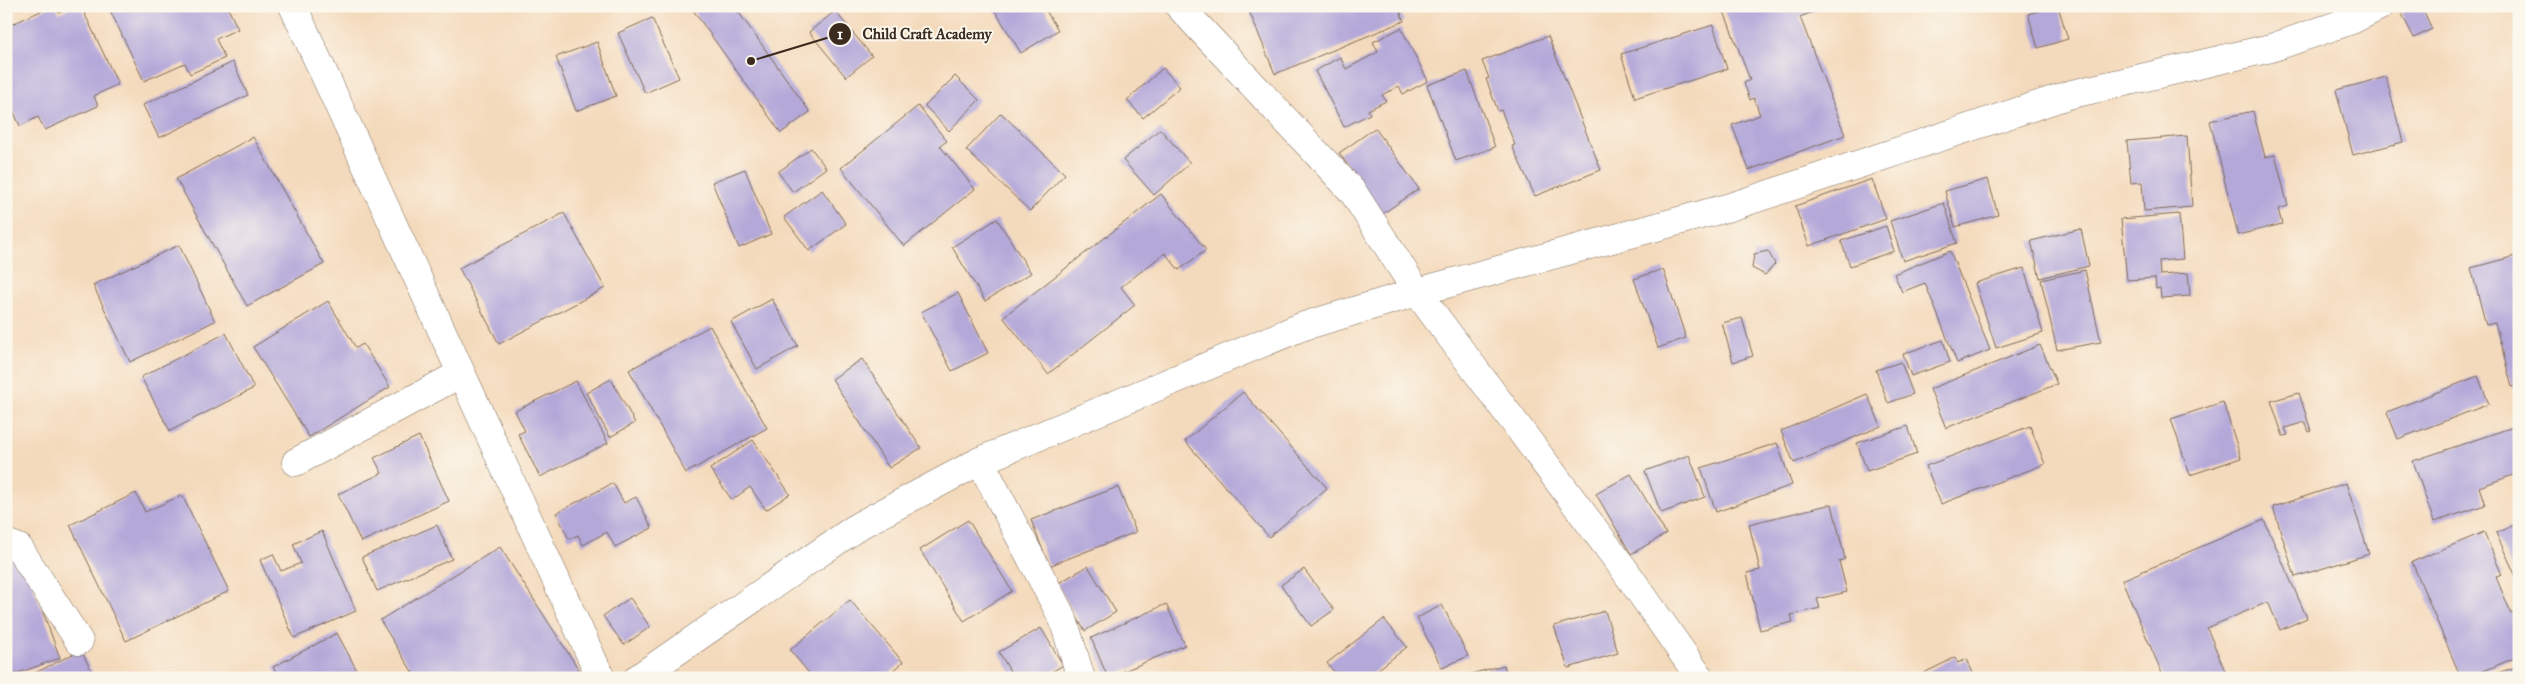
<svg xmlns="http://www.w3.org/2000/svg" width="2525" height="684" viewBox="0 0 2525 684" font-family="'IM FELL Great Primer',serif">
	<style>
		.building { fill: #b4a8d9 }
		.lines { fill: none; stroke-linecap: round; stroke-linejoin: round }
		.minor-casing { stroke: #7c6855; stroke-width: 29 }
		.minor { stroke: #fff; stroke-width: 28 }
		.leader { fill: none; stroke: #3b2a1e; stroke-width: 2 }
		.callout-dot { fill: #3b2a1e; stroke: #fbf7ec; stroke-width: 2 }
		.mark-label { font-size: 15px; text-anchor: middle; font-weight: bold; fill: #fff }
		.callout-label { font-size: 15px; text-anchor: middle; font-weight: bold; fill: #3b2a1e; stroke: #fbf7ec; stroke-width: 4; stroke-linejoin: round; paint-order: stroke }
	</style>
	<rect width="100%" height="100%" fill="#fbf7ec"/>
	<filter id="ink" filterUnits="userSpaceOnUse"><feTurbulence type="fractalNoise" baseFrequency=".02" numOctaves="2"/><feDisplacementMap in="SourceGraphic" scale="10" xChannelSelector="R" yChannelSelector="G"/><feConvolveMatrix kernelMatrix="1 2 1 2 8 2 1 2 1" color-interpolation-filters="sRGB"/></filter>
	<filter id="wash" filterUnits="userSpaceOnUse"><feTurbulence type="fractalNoise" baseFrequency=".0096" numOctaves="4" result="noise"/><feDisplacementMap in="SourceGraphic" scale="20" xChannelSelector="R" yChannelSelector="G"/><feGaussianBlur stdDeviation="1.12" result="paint"/><feColorMatrix in="noise" values="0 0 0 0 0 0 0 0 0 0 0 0 0 0 0 0 0 1.4 0 .05"/><feComposite in="paint" operator="in"/></filter>
	<g filter="url(#wash)">
		<rect width="100%" height="100%" fill="#f4dabc"/>
		<g id="blocks">
			<g class="building">
				<polygon points="52,6 56,6 59,13 74,6 81,6 118,84 94,96 98,106 45,130 38,117 20,126 6,95 6,34 11,32 8,26"/>
				<polygon points="108,6 227,6 238,29 216,39 225,58 190,74 185,63 144,81"/>
				<polygon points="690,6 742,6 737,10 810,112 781,133"/>
				<polygon points="992,6 1043,6 1058,30 1021,53"/>
				<polygon points="1247,6 1398,6 1404,21 1275,74"/>
				<polygon points="1722,6 1827,6 1800,17 1845,135 1749,170 1732,125 1760,115 1754,98 1750,100 1744,83 1750,80"/>
				<polygon points="2053,6 2058,6 2068,39 2038,48 2028,14"/>
				<polygon points="2412,6 2421,6 2432,29 2414,38 2401,12"/>
				<polygon points="835,11 872,56 846,77 809,32"/>
				<polygon points="652,18 679,78 645,93 618,33"/>
				<polygon points="1713,25 1727,69 1635,98 1621,54"/>
				<polygon points="1401,28 1428,81 1403,94 1399,86 1382,95 1386,101 1368,110 1370,114 1344,127 1315,71 1340,57 1346,69 1378,52 1373,42"/>
				<polygon points="1548,36 1601,170 1535,196 1512,146 1515,145 1501,110 1498,111 1486,79 1489,78 1482,61"/>
				<polygon points="597,42 616,96 576,111 556,57"/>
				<polygon points="233,62 248,95 159,138 143,105"/>
				<polygon points="1163,68 1180,87 1143,118 1127,100"/>
				<polygon points="1467,71 1495,147 1456,161 1427,85"/>
				<polygon points="955,76 979,100 949,131 925,106"/>
				<polygon points="2386,77 2403,142 2353,155 2336,90"/>
				<polygon points="918,106 947,141 940,146 975,189 904,246 841,168"/>
				<polygon points="2253,111 2265,157 2275,155 2288,206 2278,209 2282,224 2238,235 2210,121"/>
				<polygon points="1001,113 1065,174 1030,211 966,150"/>
				<polygon points="1375,128 1419,189 1382,214 1339,153"/>
				<polygon points="1160,129 1190,163 1154,195 1123,160"/>
				<polygon points="2187,136 2192,207 2144,211 2142,182 2131,183 2127,141"/>
				<polygon points="253,137 324,264 247,306 176,179"/>
				<polygon points="811,148 826,168 793,192 778,172"/>
				<polygon points="745,169 771,234 739,248 712,182"/>
				<polygon points="1872,179 1886,219 1809,246 1795,206"/>
				<polygon points="1988,179 1998,215 1955,227 1945,191"/>
				<polygon points="822,190 846,224 809,251 784,217"/>
				<polygon points="1161,194 1206,250 1179,270 1165,253 1121,287 1135,305 1048,374 1003,317"/>
				<polygon points="1944,203 1957,243 1903,261 1890,221"/>
				<polygon points="564,213 605,288 499,344 459,268"/>
				<polygon points="2179,214 2183,259 2159,261 2160,275 2188,273 2190,296 2161,298 2160,288 2156,289 2155,278 2127,280 2121,219"/>
				<polygon points="997,219 1031,273 985,301 952,247"/>
				<polygon points="1886,226 1894,251 1850,266 1841,241"/>
				<polygon points="2081,229 2089,266 2040,278 2031,241"/>
				<polygon points="179,245 215,321 130,362 93,285"/>
				<polygon points="1768,251 1775,264 1765,275 1752,268 1754,254"/>
				<polygon points="1950,251 1990,350 1957,363 1925,283 1902,292 1894,274"/>
				<polygon points="2519,255 2519,386 2512,387 2495,323 2486,325 2471,268"/>
				<polygon points="2024,268 2043,333 1996,348 1975,283"/>
				<polygon points="1663,269 1686,338 1658,348 1634,279"/>
				<polygon points="2085,270 2101,342 2057,350 2041,280"/>
				<polygon points="958,293 988,353 952,371 921,312"/>
				<polygon points="772,299 798,346 757,369 731,322"/>
				<polygon points="328,301 356,348 363,344 390,387 309,437 253,347"/>
				<polygon points="1742,318 1753,356 1733,362 1722,323"/>
				<polygon points="710,326 767,428 686,473 629,370"/>
				<polygon points="226,333 254,388 170,431 141,377"/>
				<polygon points="1943,340 1950,362 1911,376 1903,354"/>
				<polygon points="2040,345 2057,384 1946,428 1930,389"/>
				<polygon points="862,359 921,448 889,468 832,379"/>
				<polygon points="1901,362 1913,394 1888,403 1876,370"/>
				<polygon points="2478,376 2489,404 2398,439 2387,412"/>
				<polygon points="611,379 635,423 610,437 586,393"/>
				<polygon points="576,381 608,443 540,477 518,434 525,431 515,411"/>
				<polygon points="1243,392 1327,488 1269,537 1185,441"/>
				<polygon points="2299,393 2311,431 2309,432 2305,422 2285,428 2288,435 2283,436 2271,401"/>
				<polygon points="1867,394 1881,426 1794,463 1781,431"/>
				<polygon points="2223,402 2241,458 2190,475 2171,419"/>
				<polygon points="2519,425 2519,473 2479,487 2485,505 2434,522 2413,461"/>
				<polygon points="1908,426 1917,454 1867,471 1857,443"/>
				<polygon points="2030,426 2045,464 1941,504 1926,466"/>
				<polygon points="419,436 449,501 361,542 338,494 382,473 374,458"/>
				<polygon points="753,440 790,494 766,510 750,487 732,500 710,469"/>
				<polygon points="1777,443 1792,485 1716,512 1701,468"/>
				<polygon points="1689,455 1705,497 1661,513 1645,471"/>
				<polygon points="1631,474 1666,534 1631,554 1596,494"/>
				<polygon points="613,483 624,503 636,497 652,528 615,547 607,532 583,545 578,535 569,539 556,513"/>
				<polygon points="2346,483 2369,554 2295,577 2273,507"/>
				<polygon points="1118,487 1136,532 1049,566 1031,520"/>
				<polygon points="136,493 145,512 182,495 229,591 126,641 70,525"/>
				<polygon points="1832,504 1845,559 1839,561 1847,592 1817,599 1820,608 1791,615 1793,622 1760,630 1747,573 1760,570 1749,524"/>
				<polygon points="968,520 1012,591 964,621 920,550"/>
				<polygon points="2264,520 2307,618 2280,630 2268,602 2207,628 2228,678 2164,678 2122,580"/>
				<polygon points="2519,523 2519,583 2496,533"/>
				<polygon points="437,525 452,559 377,591 362,557"/>
				<polygon points="322,531 356,611 294,638 260,560 273,554 281,571 301,563 293,544"/>
				<polygon points="2484,532 2502,575 2496,577 2511,613 2517,610 2519,615 2519,656 2467,678 2461,678 2412,562"/>
				<polygon points="500,547 581,673 573,678 416,678 380,620"/>
				<polygon points="21,554 60,658 7,677 6,560"/>
				<polygon points="1088,566 1116,612 1085,631 1057,584"/>
				<polygon points="1304,569 1334,610 1311,626 1281,585"/>
				<polygon points="630,598 650,627 624,645 603,616"/>
				<polygon points="850,600 903,662 884,678 813,678 790,650"/>
				<polygon points="1166,604 1185,645 1108,678 1091,638"/>
				<polygon points="1442,605 1468,656 1442,668 1417,618"/>
				<polygon points="1605,611 1618,653 1568,668 1554,626"/>
				<polygon points="1384,619 1407,647 1367,678 1339,678 1327,663"/>
				<polygon points="1041,628 1063,665 1042,678 1014,678 999,652"/>
				<polygon points="337,633 361,678 279,678 273,667"/>
				<polygon points="81,650 95,678 25,678"/>
				<polygon points="1956,657 1958,663 1967,659 1975,678 1914,678"/>
				<polygon points="1504,665 1508,678 1460,678 1460,677"/>
				<polygon points="2519,666 2519,678 2485,678 2485,677"/>
			</g>
		</g>
	</g>
	<g filter="url(#ink)">
		<use href="#blocks" fill-opacity="0" stroke="#7c6855" stroke-width="1"/>
		<g class="lines">
			<defs>
				<g id="minor">
					<polyline points="293,6 601,678"/>
					<polyline points="1179,6 1353,192 1417,292 1624,569 1700,678"/>
					<polyline points="980,461 1063,619 1081,678"/>
					<polyline points="296,462 460,374"/>
					<polyline points="6,543 19,548 79,641"/>
					<polyline points="638,678 860,525 980,461 1301,327 1417,292 1730,207 2068,95 2271,48 2352,20 2380,6"/>
				</g>
			</defs>
			<use href="#minor" class="minor-casing"/>
			<use href="#minor" class="minor"/>
		</g>
	</g>
	<path class="leader" d="M751 61L840 34"/>
	<g class="callout-dot">
		<circle cx="751" cy="61" r="5"/>
		<circle cx="840" cy="34" r="12"/>
	</g>
	<g class="mark-label">
		<text x="840" y="39">1</text>
	</g>
	<g class="callout-label">
		<text x="927" y="39">Child Craft Academy</text>
	</g>
	<rect width="2525" height="684" fill="none" stroke="#fbf7ec" stroke-width="25"/>
</svg>
